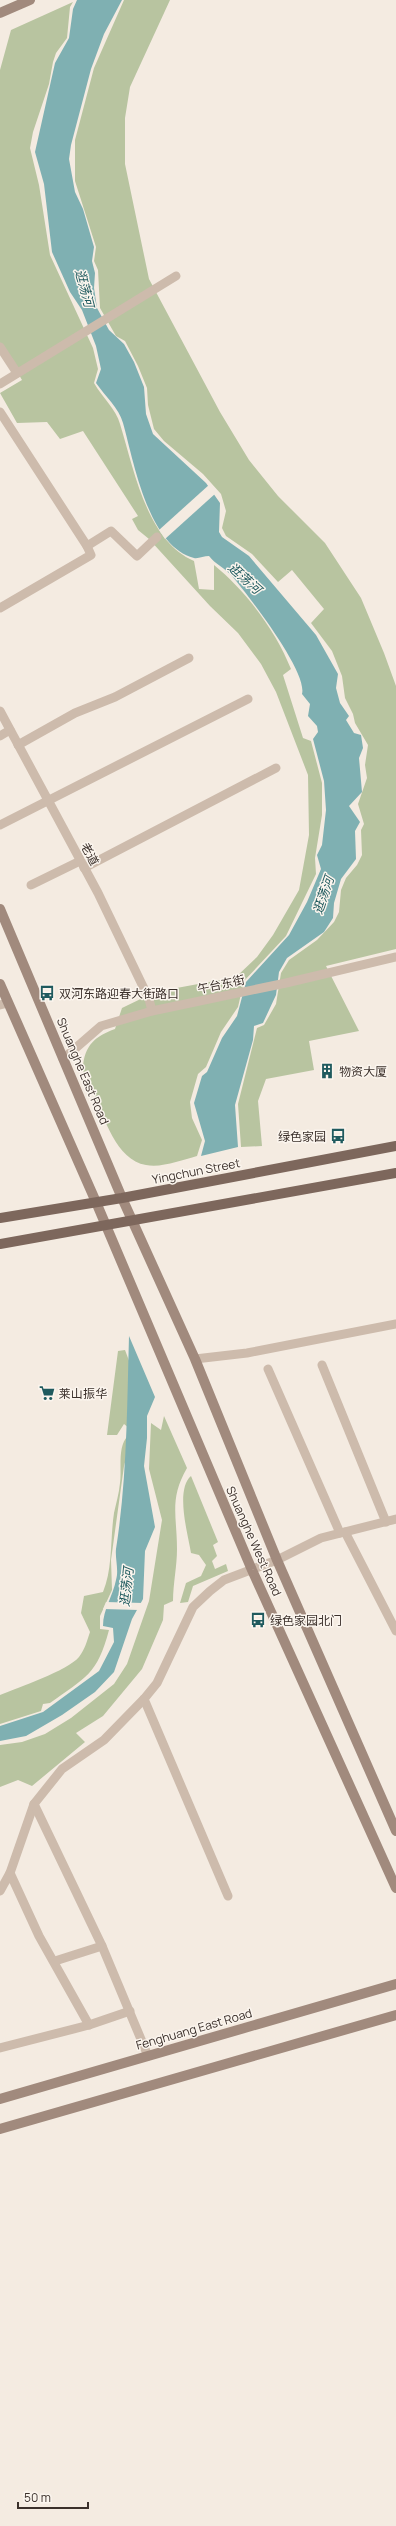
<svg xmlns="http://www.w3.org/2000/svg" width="396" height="2526" viewBox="0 0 396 2526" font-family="Manrope,'Noto Sans SC',sans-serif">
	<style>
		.green { fill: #b8c4a0 }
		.water { fill: #7fb0b2 }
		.pier { fill: #f4ebe1 }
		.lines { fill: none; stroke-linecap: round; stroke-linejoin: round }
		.street { stroke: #cdbbac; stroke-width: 9 }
		.secondary { stroke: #a18a7d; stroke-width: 10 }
		.primary { stroke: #7d675c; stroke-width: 10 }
		.labels { text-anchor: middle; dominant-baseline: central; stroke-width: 3; stroke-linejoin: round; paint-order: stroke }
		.street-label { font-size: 12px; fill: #3b302b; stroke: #fbf5ee }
		.poi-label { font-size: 12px; fill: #3b302b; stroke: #fbf5ee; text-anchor: start }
		.water-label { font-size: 13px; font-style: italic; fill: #1f5a5e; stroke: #fbf5ee }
	</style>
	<rect width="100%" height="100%" fill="#f4ebe1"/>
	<g class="green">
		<polygon points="124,0 170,0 130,87 125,118 125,164 149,279 220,412 249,460 278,496 325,543 361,598 384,653 396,686 396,949 326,966 359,1031 309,1041 314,1070 266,1079 258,1101 262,1146 241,1147 238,1104 257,1028 264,1025 276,1004 281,973 289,960 317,940 334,922 339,912 341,890 346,878 357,865 362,855 361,830 364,824 358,804 367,778 365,765 368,745 355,723 353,714 345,698 342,676 332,651 311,623 324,609 292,570 278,582 252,554 226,536 222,528 226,511 221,494 203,474 164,441 154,429 148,405 147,388 138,366 125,341 116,336 100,308 98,270 94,261 96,247 75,181 75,140 94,68"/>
		<path d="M73,2l-3,5 -3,31 -11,15 -3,9 -4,22 -16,48 -3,16 9,37 11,70 43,93 5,21 -4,14c8,14 22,26 26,41 14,45 26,116 74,137l5,28 15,1v-25c32,26 62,66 77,104l-8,6 20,63 8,3 11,42v32l-7,43 1,16 -30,62 -42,45 -6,26 -17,25 -15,35 -8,7 -8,28 2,16 10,22 -5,16c-15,4 -35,12 -51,9 -30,-5 -42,-48 -52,-71 -3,-7 -11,-18 -11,-26 1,-23 13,-32 32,-39l7,-21 33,-16 81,-15 21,-20 16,-22 26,-45 10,-55 -1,-60 -32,-83 -15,-28 -23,-31 -28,-27 -61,-67 -11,-9 -6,-11 6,-3 -55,-85 -23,8 -13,-17 -30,1 -17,-30 22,-13 -22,-37v-273l11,-40z"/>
		<path d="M125,1350l6,16 3,63 -10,37 -13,94 1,30 -12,26v13l9,1c-12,45 -23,47 -59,73l-7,1 -2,7 -41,13v-29c19,-8 67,-24 79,-38 6,-8 8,-16 11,-25l-9,-19 3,-17 19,-4c10,-24 7,-53 11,-79 2,-10 5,-19 6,-30 2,-13 -3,-37 8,-47l1,-8 -5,-4 -7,11h-10l11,-84z"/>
		<path d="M164,1416l23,52c-18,31 -10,48 -10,81 0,17 -4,35 -4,52l-9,4 -1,15 -21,49 -39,47 -27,17 9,9 -53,44 -14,-6 -18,7v-42l22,-3 23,-8 26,-16 43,-34 13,-20 22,-63 13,-81 -13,-51 2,-46 10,7z"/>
		<path d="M191,1476l27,66 -5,3 4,11 -5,5 3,8 11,-5 2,7 -35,15 -5,16 -8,1 6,-20 15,-7 5,-11 -7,-10 -8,-2c-3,-19 -16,-63 0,-77z"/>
	</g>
	<g class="water">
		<path d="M77,0h45l-18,34 -13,35 -20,76 -2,14 6,33 8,17 11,38 -2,14 3,12 -1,15 3,20 12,22 15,14 10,18 10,25 2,27 7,20 53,49 14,20 -1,29 3,5 27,19 67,79 22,39 -2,14 4,15 9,13 -3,4 8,13 7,2 2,13 -4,10 3,34 -13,14 11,16 -5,9 1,28 -15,20 -7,24 -1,15 -9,14 -37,26 -8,14 -3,23 -13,28 -9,3 -1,14 -18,65 3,42 -37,9 4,-15 -11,-38 8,-27 5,-4 15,-34 15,-22 9,-34 43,-47 18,-33 14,-33 -4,-14 5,-10 4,-35 -2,-29 -11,-42 5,-7 -1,-6 -9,-10 2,-12 -8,-10c6,-22 -54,-99 -70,-118 -7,-8 -17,-12 -23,-20 -5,0 -11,3 -15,2 -46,-12 -60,-96 -71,-135 -4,-15 -18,-27 -27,-40l5,-14 -5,-23 -14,-36 -12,-18 -18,-40 -8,-68 -9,-32 20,-89 14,-25 4,-29z"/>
		<path d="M129,1336l26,61 -8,19v22l-3,28 11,61 -10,24 -2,48 -11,20 -18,53 -19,20 -33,23 -36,21 -26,5v-15l43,-14 56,-41 15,-29 -1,-14 -10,-2c0,-17 10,-30 13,-46 3,-10 -1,-21 0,-31 11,-70 11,-141 13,-213z"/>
	</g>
	<g class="pier">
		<polygon points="210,484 216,493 165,539 159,530"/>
		<polygon points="106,1602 143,1603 139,1610 103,1609"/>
	</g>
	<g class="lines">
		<g class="street">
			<polyline points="0,347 17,373"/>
			<polyline points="0,384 176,276"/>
			<polyline points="0,412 87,546 111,531 137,556 157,537"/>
			<polyline points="0,608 91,555 87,546"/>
			<polyline points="0,711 98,893 149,999 152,1011"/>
			<polyline points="0,736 10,730"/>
			<polyline points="18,745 75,713 115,697 189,658"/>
			<polyline points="0,825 248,699"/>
			<polyline points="84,868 276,768"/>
			<polyline points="31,885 80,861"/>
			<polyline points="0,1005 8,1003"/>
			<polyline points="63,1059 101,1026 152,1011 286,983 396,957"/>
			<polyline points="195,1359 247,1353 396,1324"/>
			<polyline points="322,1365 386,1522"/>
			<polyline points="268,1369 340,1533"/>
			<polyline points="345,1532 396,1631"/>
			<polyline points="144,1699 228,1896"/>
			<polyline points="10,1873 34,1804"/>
			<polyline points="0,1891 10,1873 39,1936 89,2025"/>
			<polyline points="55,1961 102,1946"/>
			<polyline points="0,2048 89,2025 130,2011"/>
			<polyline points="148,2056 102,1946 34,1804 62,1769 104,1740 144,1699 157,1683 193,1607 210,1591 224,1580 277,1560 321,1538 396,1519"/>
		</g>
		<g class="secondary">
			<polyline points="0,13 30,0"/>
			<polyline points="0,909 122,1198 195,1359 277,1560 396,1831"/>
			<polyline points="0,984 96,1202 252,1570 396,1888"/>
			<polyline points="0,2099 396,1984"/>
			<polyline points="0,2129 396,2015"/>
		</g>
		<g class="primary">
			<polyline points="0,1218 122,1198 396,1146"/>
			<polyline points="0,1244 396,1173"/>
		</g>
	</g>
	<defs>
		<symbol id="bus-bare" viewBox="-9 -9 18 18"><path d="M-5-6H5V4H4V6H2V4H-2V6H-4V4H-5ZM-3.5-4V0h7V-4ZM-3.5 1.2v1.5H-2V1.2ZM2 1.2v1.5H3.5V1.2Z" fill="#1f5a5e" stroke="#fbf5ee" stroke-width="2.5" paint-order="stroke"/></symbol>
		<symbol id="building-bare" viewBox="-9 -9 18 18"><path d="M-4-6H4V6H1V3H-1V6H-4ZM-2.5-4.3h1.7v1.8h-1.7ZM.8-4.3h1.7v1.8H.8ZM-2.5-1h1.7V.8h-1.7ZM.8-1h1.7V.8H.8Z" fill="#1f5a5e" stroke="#fbf5ee" stroke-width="2.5" paint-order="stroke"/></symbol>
		<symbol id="supermarket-bare" viewBox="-9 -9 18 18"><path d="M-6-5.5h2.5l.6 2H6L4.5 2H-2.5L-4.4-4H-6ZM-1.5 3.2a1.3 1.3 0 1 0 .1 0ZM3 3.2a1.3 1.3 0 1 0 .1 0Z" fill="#1f5a5e" stroke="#fbf5ee" stroke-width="2.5" paint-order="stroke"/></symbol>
	</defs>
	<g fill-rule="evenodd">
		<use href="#bus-bare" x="36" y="982" width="22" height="22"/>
		<use href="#building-bare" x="316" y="1060" width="22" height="22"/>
		<use href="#bus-bare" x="327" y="1125" width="22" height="22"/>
		<use href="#supermarket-bare" x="36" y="1382" width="22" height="22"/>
		<use href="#bus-bare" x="247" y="1609" width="22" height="22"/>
	</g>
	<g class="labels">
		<g class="street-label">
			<text transform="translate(90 854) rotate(62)">老道</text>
			<text transform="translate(221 984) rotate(-12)">午台东街</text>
			<text transform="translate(83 1071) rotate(67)">Shuanghe East Road</text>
			<text transform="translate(196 1171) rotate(-11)">Yingchun Street</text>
			<text transform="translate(254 1541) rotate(66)">Shuanghe West Road</text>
			<text transform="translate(194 2029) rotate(-16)">Fenghuang East Road</text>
		</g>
		<g class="poi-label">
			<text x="59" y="993">双河东路迎春大街路口</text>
			<text x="339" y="1071">物资大厦</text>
			<text x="326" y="1136" text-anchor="end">绿色家园</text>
			<text x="59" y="1393">莱山振华</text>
			<text x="270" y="1620">绿色家园北门</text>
		</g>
		<g class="water-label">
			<text transform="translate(85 288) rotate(75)">逛荡河</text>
			<text transform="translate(245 578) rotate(42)">逛荡河</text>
			<text transform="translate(323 895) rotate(-71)">逛荡河</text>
			<text transform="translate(126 1587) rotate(-84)">逛荡河</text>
		</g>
	</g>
	<path d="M18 2502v6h70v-6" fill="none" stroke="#3b302b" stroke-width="2"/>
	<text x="24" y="2502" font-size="12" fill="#3b302b" stroke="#fbf5ee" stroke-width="3" paint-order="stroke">50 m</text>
</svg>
